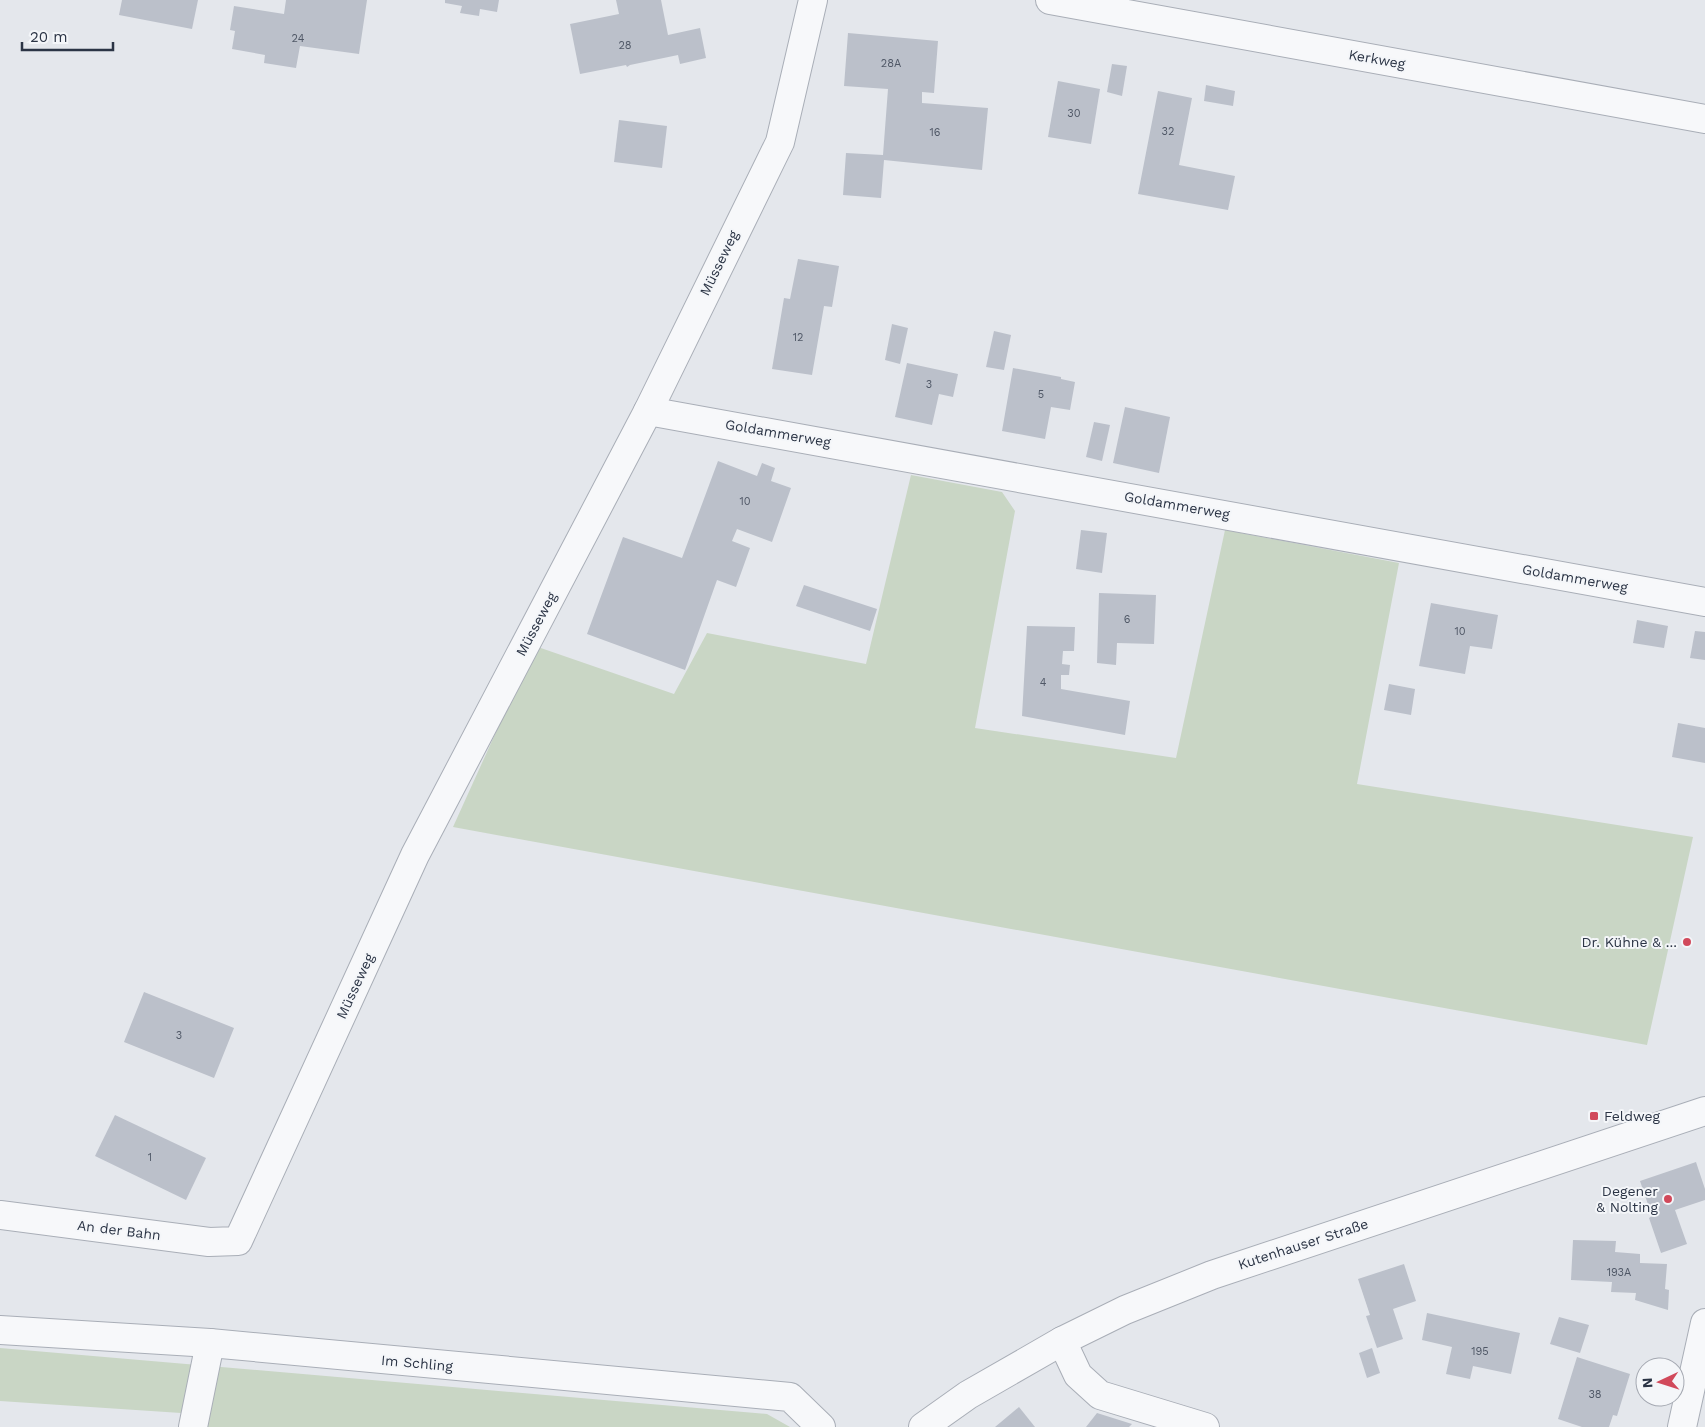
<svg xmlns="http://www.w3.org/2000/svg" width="1705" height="1427" viewBox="0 0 1705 1427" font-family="'Work Sans',sans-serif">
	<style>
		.green { fill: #c9d6c5 }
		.building { fill: #bbc0ca }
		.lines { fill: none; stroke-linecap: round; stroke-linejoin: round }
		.minor-casing { stroke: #a9aeb7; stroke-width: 30 }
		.minor { stroke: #f7f8fa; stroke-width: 28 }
		.poi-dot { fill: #d1495b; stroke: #f4f6f9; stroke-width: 2 }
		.labels { text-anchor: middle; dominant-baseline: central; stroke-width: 4; stroke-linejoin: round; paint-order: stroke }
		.number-label { font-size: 11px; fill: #4f5766 }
		.street-label { font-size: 14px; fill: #2b3445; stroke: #f4f6f9 }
		.poi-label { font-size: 14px; fill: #2b3445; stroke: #f4f6f9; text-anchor: end }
	</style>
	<rect width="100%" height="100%" fill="#e4e7ec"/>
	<g class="green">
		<polygon points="911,475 1002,492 1015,511 975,728 1176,758 1225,530 1399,563 1357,784 1693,837 1647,1045 453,827 535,646 674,694 707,633 866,664"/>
		<polygon points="0,1348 767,1414 790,1427 179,1427 181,1413 0,1401"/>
	</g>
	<g class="building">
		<polygon points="122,0 198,0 192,29 119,15"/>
		<polygon points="286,0 367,0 359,54 300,46 296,68 264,63 265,55 232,49 235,31 230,30 234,6 284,14"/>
		<polygon points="445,0 499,0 497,12 480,9 479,16 460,13 462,6 445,3"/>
		<polygon points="616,0 661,0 668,35 700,28 706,58 680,64 678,55 630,65 627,67 626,65 580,74 570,24 619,14"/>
		<polygon points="848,33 938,41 934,93 922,92 922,103 988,108 982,170 884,160 881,198 843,195 846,153 883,155 888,89 844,86"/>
		<polygon points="1112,64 1127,66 1122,96 1107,92"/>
		<polygon points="1058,81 1100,89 1091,144 1048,137"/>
		<polygon points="1206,85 1235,91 1233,106 1204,101"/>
		<polygon points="1158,91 1192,98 1179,165 1235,176 1228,210 1138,194"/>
		<polygon points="619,120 667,126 662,168 614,162"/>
		<polygon points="798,259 839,266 832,307 824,306 812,375 772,369 784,298 790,299"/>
		<polygon points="892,324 908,328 900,364 885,360"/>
		<polygon points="994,331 1011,335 1004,370 986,367"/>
		<polygon points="907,363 958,374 953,397 939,394 932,425 895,417"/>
		<polygon points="1013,368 1061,377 1061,379 1075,382 1070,410 1051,407 1045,439 1002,431"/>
		<polygon points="1125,407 1170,417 1159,473 1113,463"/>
		<polygon points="1094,422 1110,425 1102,461 1086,457"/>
		<polygon points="718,461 757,476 762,463 775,468 771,481 791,488 772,542 737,529 732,541 750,548 736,587 717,580 685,670 587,634 623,537 682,558"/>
		<polygon points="1081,530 1107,533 1102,573 1076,569"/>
		<polygon points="804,585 877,609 870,631 796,606"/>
		<polygon points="1099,593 1156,595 1154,644 1117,643 1116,665 1097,663"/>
		<polygon points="1431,603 1498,615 1492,649 1470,646 1465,674 1419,666"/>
		<polygon points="1637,620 1668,626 1664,648 1633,643"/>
		<polygon points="1027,626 1075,627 1074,651 1063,651 1062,664 1070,665 1069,675 1061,675 1061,689 1130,701 1125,735 1022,716"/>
		<polygon points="1695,631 1705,632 1705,660 1690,658"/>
		<polygon points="1389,684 1415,689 1411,715 1384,710"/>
		<polygon points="1678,723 1705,728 1705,763 1672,757"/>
		<polygon points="144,992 234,1028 214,1078 124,1042"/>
		<polygon points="115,1115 206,1158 186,1200 95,1156"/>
		<polygon points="1696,1162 1705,1189 1705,1200 1675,1210 1687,1244 1661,1253 1649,1218 1652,1216 1640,1181"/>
		<polygon points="1573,1240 1616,1241 1615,1252 1640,1254 1640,1263 1667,1264 1665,1289 1669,1290 1668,1310 1635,1300 1636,1293 1611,1292 1612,1282 1571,1280"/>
		<polygon points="1404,1264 1416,1301 1393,1309 1403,1339 1377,1348 1366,1316 1370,1315 1358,1279"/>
		<polygon points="1427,1313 1520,1333 1511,1374 1473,1366 1470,1379 1446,1374 1452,1347 1422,1340"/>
		<polygon points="1559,1317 1589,1325 1580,1353 1550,1344"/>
		<polygon points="1372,1348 1380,1373 1367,1378 1359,1353"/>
		<polygon points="1577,1357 1630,1374 1617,1416 1613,1415 1609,1427 1582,1427 1558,1419"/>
		<polygon points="1019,1407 1035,1427 995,1427"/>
		<polygon points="1097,1413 1132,1424 1129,1427 1086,1427"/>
	</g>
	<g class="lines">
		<defs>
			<g id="minor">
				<polyline points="1050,0 1705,119"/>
				<polyline points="648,411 1705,602"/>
				<polyline points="0,1215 209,1242 238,1241 415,855 648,411 780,142 813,0"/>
				<polyline points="0,1330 210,1343 790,1397 821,1427"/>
				<polyline points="1062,1341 1078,1375 1100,1395 1205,1427"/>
				<polyline points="193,1427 210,1343"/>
				<polyline points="923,1427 968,1395 1062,1341 1125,1310 1212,1275 1705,1111"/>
				<polyline points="1682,1427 1705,1323"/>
			</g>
		</defs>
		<use href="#minor" class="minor-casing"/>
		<use href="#minor" class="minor"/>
	</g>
	<g class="poi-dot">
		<circle cx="1687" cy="942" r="5"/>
		<rect x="1589" y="1111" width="10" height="10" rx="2.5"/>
		<circle cx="1668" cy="1199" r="5"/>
	</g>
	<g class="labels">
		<g class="number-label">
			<text x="298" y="38">24</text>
			<text x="625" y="45">28</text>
			<text x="891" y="63">28A</text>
			<text x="1074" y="113">30</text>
			<text x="1168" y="131">32</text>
			<text x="935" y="132">16</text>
			<text x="798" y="337">12</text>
			<text x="929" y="384">3</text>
			<text x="1041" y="394">5</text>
			<text x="745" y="501">10</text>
			<text x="1127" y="619">6</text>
			<text x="1460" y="631">10</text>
			<text x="1043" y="682">4</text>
			<text x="179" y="1035">3</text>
			<text x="150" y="1157">1</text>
			<text x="1619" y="1272">193A</text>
			<text x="1480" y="1351">195</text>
			<text x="1595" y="1394">38</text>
		</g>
		<g class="street-label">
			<text transform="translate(1377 59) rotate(10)">Kerkweg</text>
			<text transform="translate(719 263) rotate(-64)">Müsseweg</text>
			<text transform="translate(778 433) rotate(10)">Goldammerweg</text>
			<text transform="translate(1177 505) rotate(10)">Goldammerweg</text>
			<text transform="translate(1575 578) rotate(10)">Goldammerweg</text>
			<text transform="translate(536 624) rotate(-62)">Müsseweg</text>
			<text transform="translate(355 986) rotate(-65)">Müsseweg</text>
			<text transform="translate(119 1230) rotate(7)">An der Bahn</text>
			<text transform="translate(1303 1244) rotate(-18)">Kutenhauser Straße</text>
			<text transform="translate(417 1363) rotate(5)">Im Schling</text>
		</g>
		<g class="poi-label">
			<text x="1677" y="942">Dr. Kühne &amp; ...</text>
			<text x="1604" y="1116" text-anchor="start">Feldweg</text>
			<text x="1658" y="1191">Degener<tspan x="1658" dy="16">&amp; Nolting</tspan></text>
		</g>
	</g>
	<g transform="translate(1660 1382) rotate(266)"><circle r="24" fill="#f4f6f9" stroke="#a4a8b1"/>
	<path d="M0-4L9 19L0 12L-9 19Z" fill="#d1495b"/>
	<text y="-8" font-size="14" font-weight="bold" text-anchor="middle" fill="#2b3445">N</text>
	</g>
	<path d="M22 42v8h91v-8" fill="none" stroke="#2b3445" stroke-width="2.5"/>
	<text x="30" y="42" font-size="15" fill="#2b3445" stroke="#f4f6f9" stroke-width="4" paint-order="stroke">20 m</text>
</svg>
